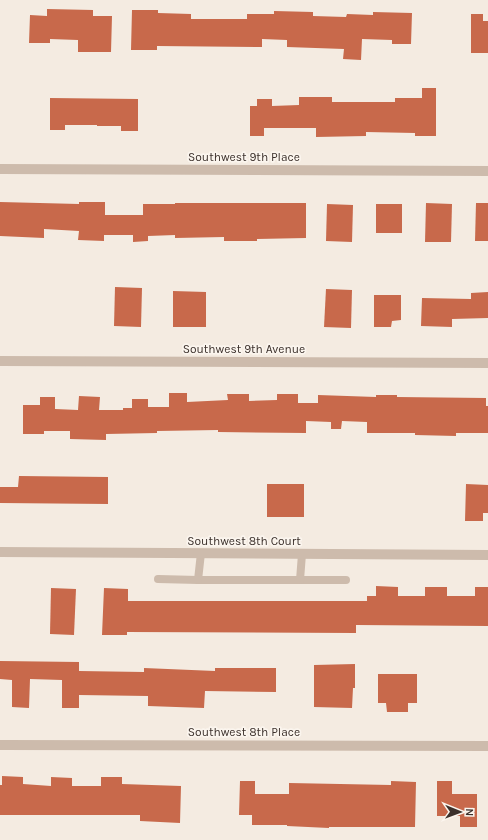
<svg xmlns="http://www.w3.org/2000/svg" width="488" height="840" viewBox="0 0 488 840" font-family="Karla,sans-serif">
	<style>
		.building { fill: #c8694b }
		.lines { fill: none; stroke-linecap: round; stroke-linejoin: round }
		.service { stroke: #cdbbac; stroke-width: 8 }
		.minor { stroke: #cdbbac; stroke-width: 10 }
		.labels { text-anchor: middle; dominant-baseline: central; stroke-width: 3.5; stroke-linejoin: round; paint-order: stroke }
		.street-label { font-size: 12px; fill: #3b302b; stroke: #fbf5ee }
	</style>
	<rect width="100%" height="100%" fill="#f4ebe1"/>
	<g class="building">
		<polygon points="47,9 93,10 93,16 112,16 111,52 78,52 78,40 50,39 50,43 29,43 30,15 47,16"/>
		<polygon points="132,10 158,10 158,13 191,14 191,19 247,19 247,14 274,14 274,11 313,12 313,16 346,17 347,14 373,15 373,12 412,13 411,44 392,44 392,40 362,39 361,60 343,59 344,49 287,47 287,40 262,39 262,47 157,46 157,50 131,50"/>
		<polygon points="471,14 483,14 483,21 488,21 488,53 471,53"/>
		<polygon points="422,88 436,88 436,136 415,136 415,133 366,132 366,136 316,137 316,128 264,128 264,136 250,136 250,106 257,106 257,99 272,99 272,106 299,105 299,97 332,97 332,102 395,102 395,98 422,98"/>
		<polygon points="50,98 138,99 138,131 121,131 121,126 97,126 97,125 65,125 65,130 50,130"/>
		<polygon points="0,202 79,204 79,202 105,202 105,215 143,215 143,204 175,204 175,203 306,203 306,238 257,239 257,241 224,241 224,237 175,238 175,235 148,236 148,241 133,242 133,235 104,235 104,241 78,240 79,231 44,229 44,238 0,236"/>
		<polygon points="426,203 452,204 451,242 425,242"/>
		<polygon points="476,203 488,203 488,241 475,241"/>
		<polygon points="327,204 353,205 352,242 326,241"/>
		<rect x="376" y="204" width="26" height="29"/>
		<polygon points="115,287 142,288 141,327 114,326"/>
		<polygon points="326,289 352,290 351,328 324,327"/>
		<polygon points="173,291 206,292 206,327 173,327"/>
		<polygon points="488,292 488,318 452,319 452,327 421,326 422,298 471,299 471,293"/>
		<polygon points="374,295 401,295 401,320 392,321 391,327 374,327"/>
		<polygon points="169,393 187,393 187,402 228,400 227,394 249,394 249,401 277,400 277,394 298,394 298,403 318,403 318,395 376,397 376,395 397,395 397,397 486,398 486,406 488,406 488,433 456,433 456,436 415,435 415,433 367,433 367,422 342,421 341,429 331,429 331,422 306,421 306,433 218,432 218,430 157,431 157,433 106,434 106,440 70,439 70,431 44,431 44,434 23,434 23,405 40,405 40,397 55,397 55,409 78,410 79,396 100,397 99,410 123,410 123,408 132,408 132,399 148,399 148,407 169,407"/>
		<polygon points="19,476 108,477 108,504 0,503 0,487 18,487"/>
		<rect x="267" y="484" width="37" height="33"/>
		<polygon points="466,484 488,485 488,513 483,513 483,521 465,521"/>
		<polygon points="376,586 398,587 398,596 425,596 425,587 447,587 447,596 475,596 475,587 488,587 488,626 356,625 356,633 127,632 127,635 102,635 104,588 128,589 128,601 367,601 367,596 376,596"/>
		<polygon points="51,588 76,589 74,635 50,634"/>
		<polygon points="0,661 79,662 79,671 144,672 144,668 215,671 215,668 276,668 276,692 205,691 204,708 148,706 148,696 79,695 79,708 62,708 62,680 30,679 29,708 12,707 12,680 0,679"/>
		<polygon points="355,664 355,688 353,688 352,708 314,707 314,665"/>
		<polygon points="378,674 417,674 417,703 408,703 408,712 387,712 386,703 378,703"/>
		<polygon points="2,776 23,777 23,784 51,786 51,777 72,778 72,786 101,786 101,777 122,777 122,784 181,786 180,823 140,821 140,815 0,815 0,785 2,785"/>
		<polygon points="240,781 255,781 255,794 289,794 289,783 391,785 391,781 416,782 415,827 329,827 329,828 287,826 287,825 252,825 252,815 239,815"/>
		<polygon points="437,781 452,781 452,794 477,794 477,827 460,827 460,816 437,816"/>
	</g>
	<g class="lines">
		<g class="service">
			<polyline points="201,553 198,580 346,580"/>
			<polyline points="158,579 198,580"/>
			<polyline points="300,580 302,554"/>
		</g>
		<g class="minor">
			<polyline points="0,169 488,171"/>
			<polyline points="0,361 488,363"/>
			<polyline points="0,552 488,555"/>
			<polyline points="0,745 488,746"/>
		</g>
	</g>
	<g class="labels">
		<g class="street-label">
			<text x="244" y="157">Southwest 9th Place</text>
			<text x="244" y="349">Southwest 9th Avenue</text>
			<text x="244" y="541">Southwest 8th Court</text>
			<text x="244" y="732">Southwest 8th Place</text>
		</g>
	</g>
	<g transform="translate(460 812) rotate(91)" stroke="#fbf5ee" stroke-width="3" paint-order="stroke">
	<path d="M0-3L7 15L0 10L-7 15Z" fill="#3b302b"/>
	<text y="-6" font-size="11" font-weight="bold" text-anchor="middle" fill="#3b302b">N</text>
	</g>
</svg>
